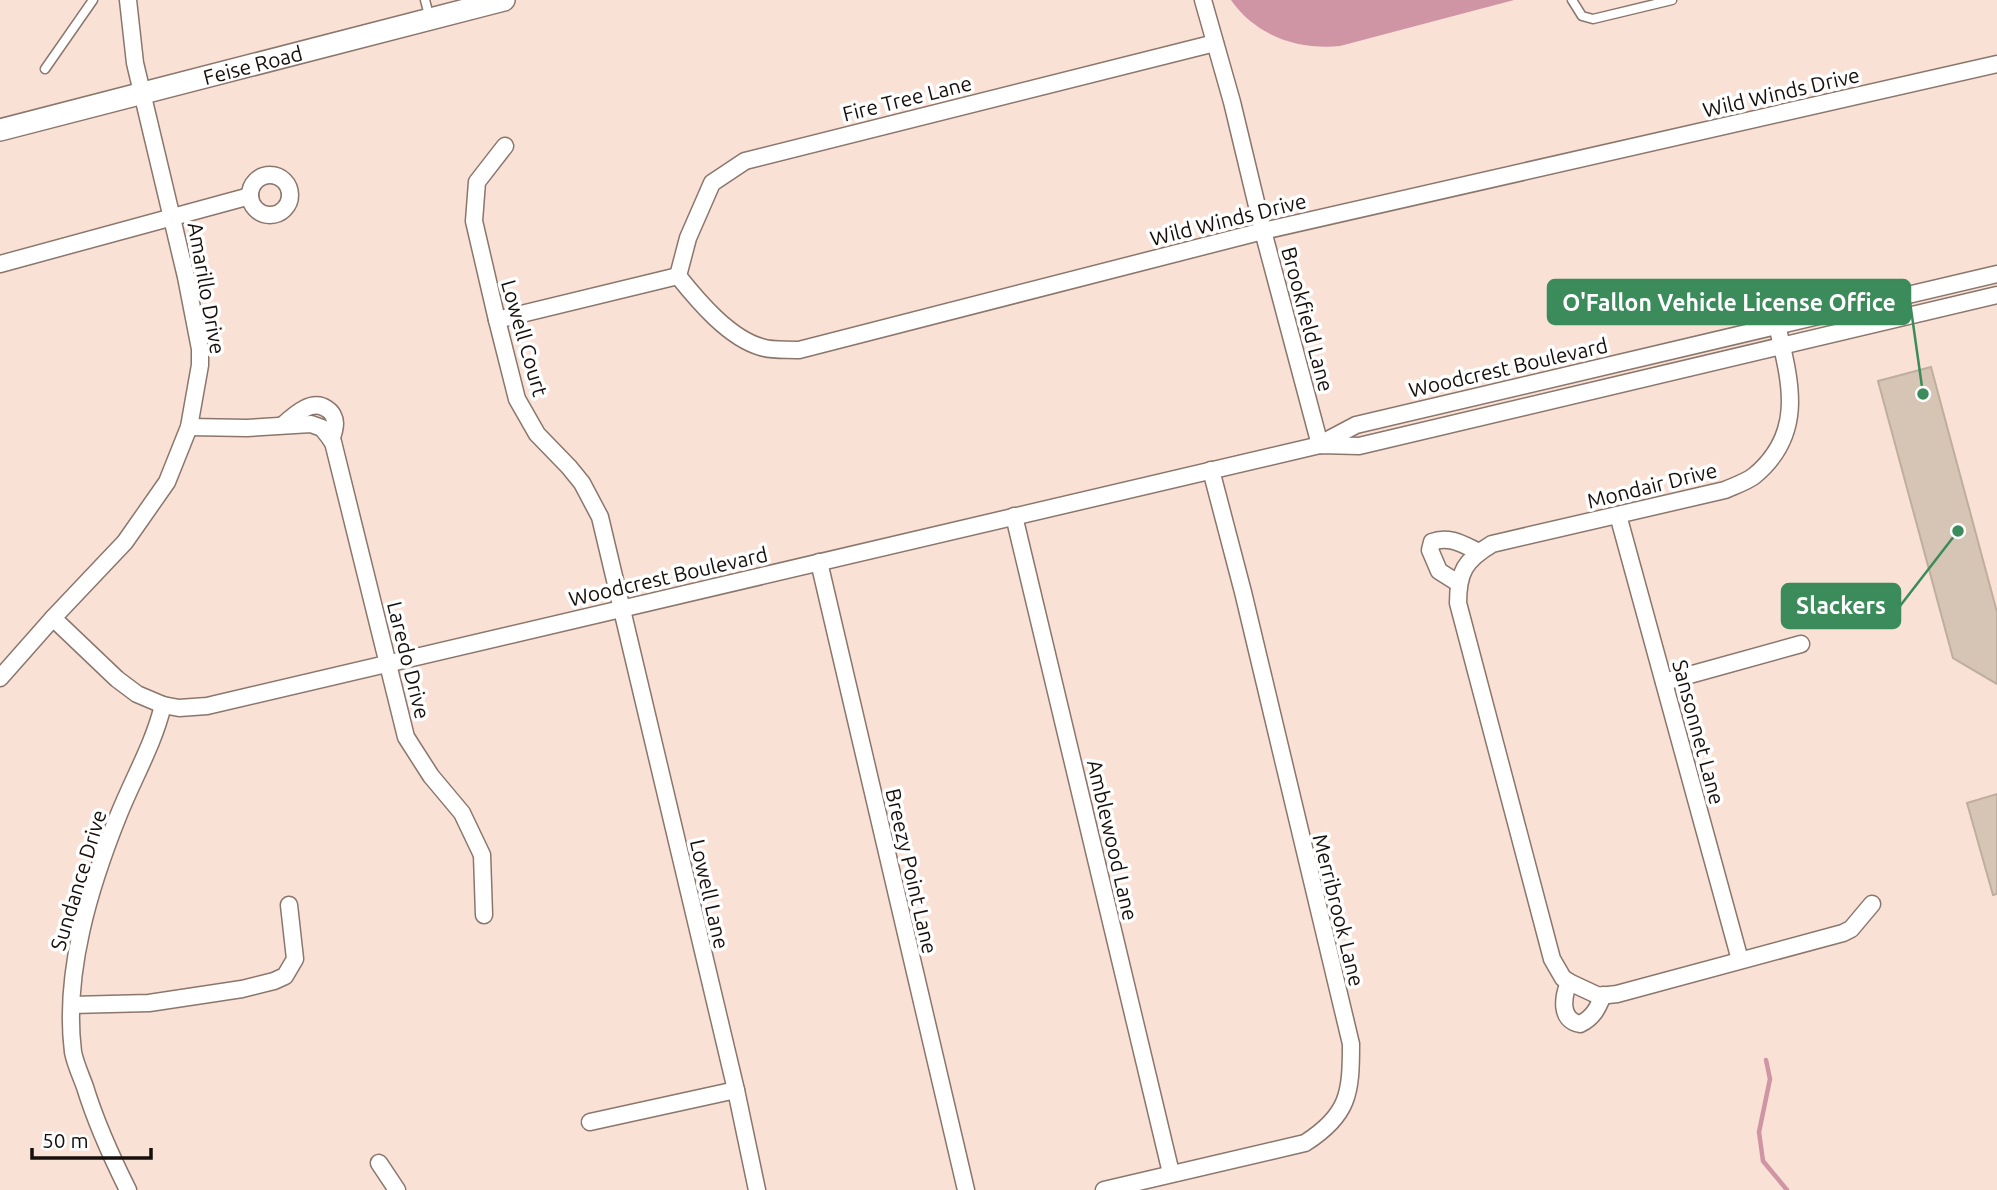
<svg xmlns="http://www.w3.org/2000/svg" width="1997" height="1190" viewBox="0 0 1997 1190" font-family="Ubuntu,sans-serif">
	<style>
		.water { fill: #cf95a4 }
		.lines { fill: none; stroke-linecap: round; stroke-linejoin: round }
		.stream { stroke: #cf95a4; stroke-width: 4.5 }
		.building { fill: #d6c5b4; stroke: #bfae9d; stroke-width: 2 }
		.service-casing { stroke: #8b766c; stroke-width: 11 }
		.minor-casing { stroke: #8b766c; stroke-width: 19 }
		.secondary-casing { stroke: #8b766c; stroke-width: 24 }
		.service { stroke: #fff; stroke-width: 8 }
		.minor { stroke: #fff; stroke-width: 16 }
		.secondary { stroke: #fff; stroke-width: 21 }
		.labels { text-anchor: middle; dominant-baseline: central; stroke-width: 7; stroke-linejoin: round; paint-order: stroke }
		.street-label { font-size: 21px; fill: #160f0b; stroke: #fff }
		.leader { fill: none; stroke: #3b8b5b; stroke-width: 2.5 }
		.callout-dot { fill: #3b8b5b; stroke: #fff; stroke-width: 2.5 }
		.callout { fill: #3b8b5b; stroke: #3b8b5b; stroke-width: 2.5 }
		.callout-label { font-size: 23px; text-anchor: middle; font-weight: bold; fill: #fff }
	</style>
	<rect width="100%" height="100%" fill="#f9e1d6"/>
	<path class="water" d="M1231,0h283l-174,46c-42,4 -84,-10 -109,-46z"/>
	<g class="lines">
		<polyline class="stream" points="1766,1060 1770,1079 1759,1132 1763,1161 1787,1190"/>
	</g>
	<g class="building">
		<polygon points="1931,367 1997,612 1997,684 1953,658 1878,381"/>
		<polygon points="1997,794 1997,894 1993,895 1967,803"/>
	</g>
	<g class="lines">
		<defs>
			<g id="service">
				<polyline points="425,0 430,19"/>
				<polyline points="1572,0 1582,16 1593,19 1672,0"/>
				<polyline points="45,69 93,0"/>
			</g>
			<g id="minor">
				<polyline points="1203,0 1232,102 1263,231 1320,445"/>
				<polyline points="505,146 477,182 474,221 497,320 517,399 537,434 569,467 582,483 600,517 736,1090 757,1190"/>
				<circle cx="270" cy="195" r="20"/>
				<polyline points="0,264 250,196"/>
				<polyline points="678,276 688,238 712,183 745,161 1215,43"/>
				<path d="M497,320l181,-44c20,25 51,62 83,71 11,4 26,2 38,3l464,-119 734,-167"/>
				<path d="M1777,325c13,56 29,108 -23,151 -8,6 -20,10 -29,14l-233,54c-27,16 -34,28 -34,59l94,356 11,19 6,4 30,14 18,-2 226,-61 8,-4 21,-25"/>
				<path d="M283,425c11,-10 29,-27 44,-16 5,3 8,9 8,14 0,5 -2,12 -4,17"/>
				<polyline points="189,427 247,428 311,424 322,428 333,442 406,737 431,776 462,813 482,855 484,915"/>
				<polyline points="1322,443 1356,425 1997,274"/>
				<polyline points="1618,515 1740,960"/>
				<polyline points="1014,516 1171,1173"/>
				<polyline points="819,562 966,1190"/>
				<path d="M1458,583l-19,-12 -9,-21 2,-8c17,-7 32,3 47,10"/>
				<polyline points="53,618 117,679 137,694 163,705 179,708 207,706 1320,445 1359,446 1997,295"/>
				<polyline points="0,678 53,618 125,542 167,482 189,427 200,365 200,349 186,277 135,63 128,0"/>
				<polyline points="1664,682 1801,644"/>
				<path d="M1569,982c-6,15 -10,38 11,42 13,-6 18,-16 23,-29"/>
				<polyline points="72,1005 149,1003 242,989 274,981 285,976 295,959 289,905"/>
				<polyline points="590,1122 736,1090"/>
				<polyline points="379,1163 397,1190"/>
				<path d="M128,1190c-17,-34 -32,-67 -43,-103 -4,-11 -10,-24 -12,-35 -10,-79 17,-166 46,-238 15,-37 35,-71 44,-109"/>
				<path d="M1104,1190l201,-47c44,-28 46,-50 46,-99l-108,-452 -32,-122"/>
			</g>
			<g id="secondary">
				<path id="s1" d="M0,130l504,-130"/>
			</g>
		</defs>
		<use href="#service" class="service-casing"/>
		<use href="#minor" class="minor-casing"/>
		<use href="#secondary" class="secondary-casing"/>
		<use href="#service" class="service"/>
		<use href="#minor" class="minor"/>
		<use href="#secondary" class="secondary"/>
	</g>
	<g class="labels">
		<g class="street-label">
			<text stroke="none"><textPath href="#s1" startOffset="261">Feise Road</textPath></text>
			<text transform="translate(1781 92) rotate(-13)">Wild Winds Drive</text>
			<text transform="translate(907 98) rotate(-14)">Fire Tree Lane</text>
			<text transform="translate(1228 219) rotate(-14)">Wild Winds Drive</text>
			<text transform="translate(207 288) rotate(80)">Amarillo Drive</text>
			<text transform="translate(1308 319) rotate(75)">Brookfield Lane</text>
			<text transform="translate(525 338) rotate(74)">Lowell Court</text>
			<text transform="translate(1508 367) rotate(-13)">Woodcrest Boulevard</text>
			<text transform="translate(1652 485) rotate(-14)">Mondair Drive</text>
			<text transform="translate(668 576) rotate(-13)">Woodcrest Boulevard</text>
			<text transform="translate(409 660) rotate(76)">Laredo Drive</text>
			<text transform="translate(1699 732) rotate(75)">Sansonnet Lane</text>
			<text transform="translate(1113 840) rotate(77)">Amblewood Lane</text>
			<text transform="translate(912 871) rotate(77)">Breezy Point Lane</text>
			<text transform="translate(78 880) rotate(-73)">Sundance Drive</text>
			<text transform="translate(710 894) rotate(77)">Lowell Lane</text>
			<text transform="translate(1339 910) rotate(76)">Merribrook Lane</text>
		</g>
	</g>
	<path class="leader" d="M1923 394L1910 302M1958 531L1900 606"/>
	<g class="callout-dot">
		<circle cx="1923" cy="394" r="7"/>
		<circle cx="1958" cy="531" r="7"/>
	</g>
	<g class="callout">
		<rect x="1548" y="280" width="362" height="44" rx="7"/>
		<rect x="1782" y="584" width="118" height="44" rx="7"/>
	</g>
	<g class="callout-label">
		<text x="1729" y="311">O'Fallon Vehicle License Office</text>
		<text x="1841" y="614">Slackers</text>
	</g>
	<path d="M32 1148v10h119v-10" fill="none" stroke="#160f0b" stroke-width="3.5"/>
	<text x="42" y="1148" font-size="21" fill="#160f0b" stroke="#ffffff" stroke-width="5" paint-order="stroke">50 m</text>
</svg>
